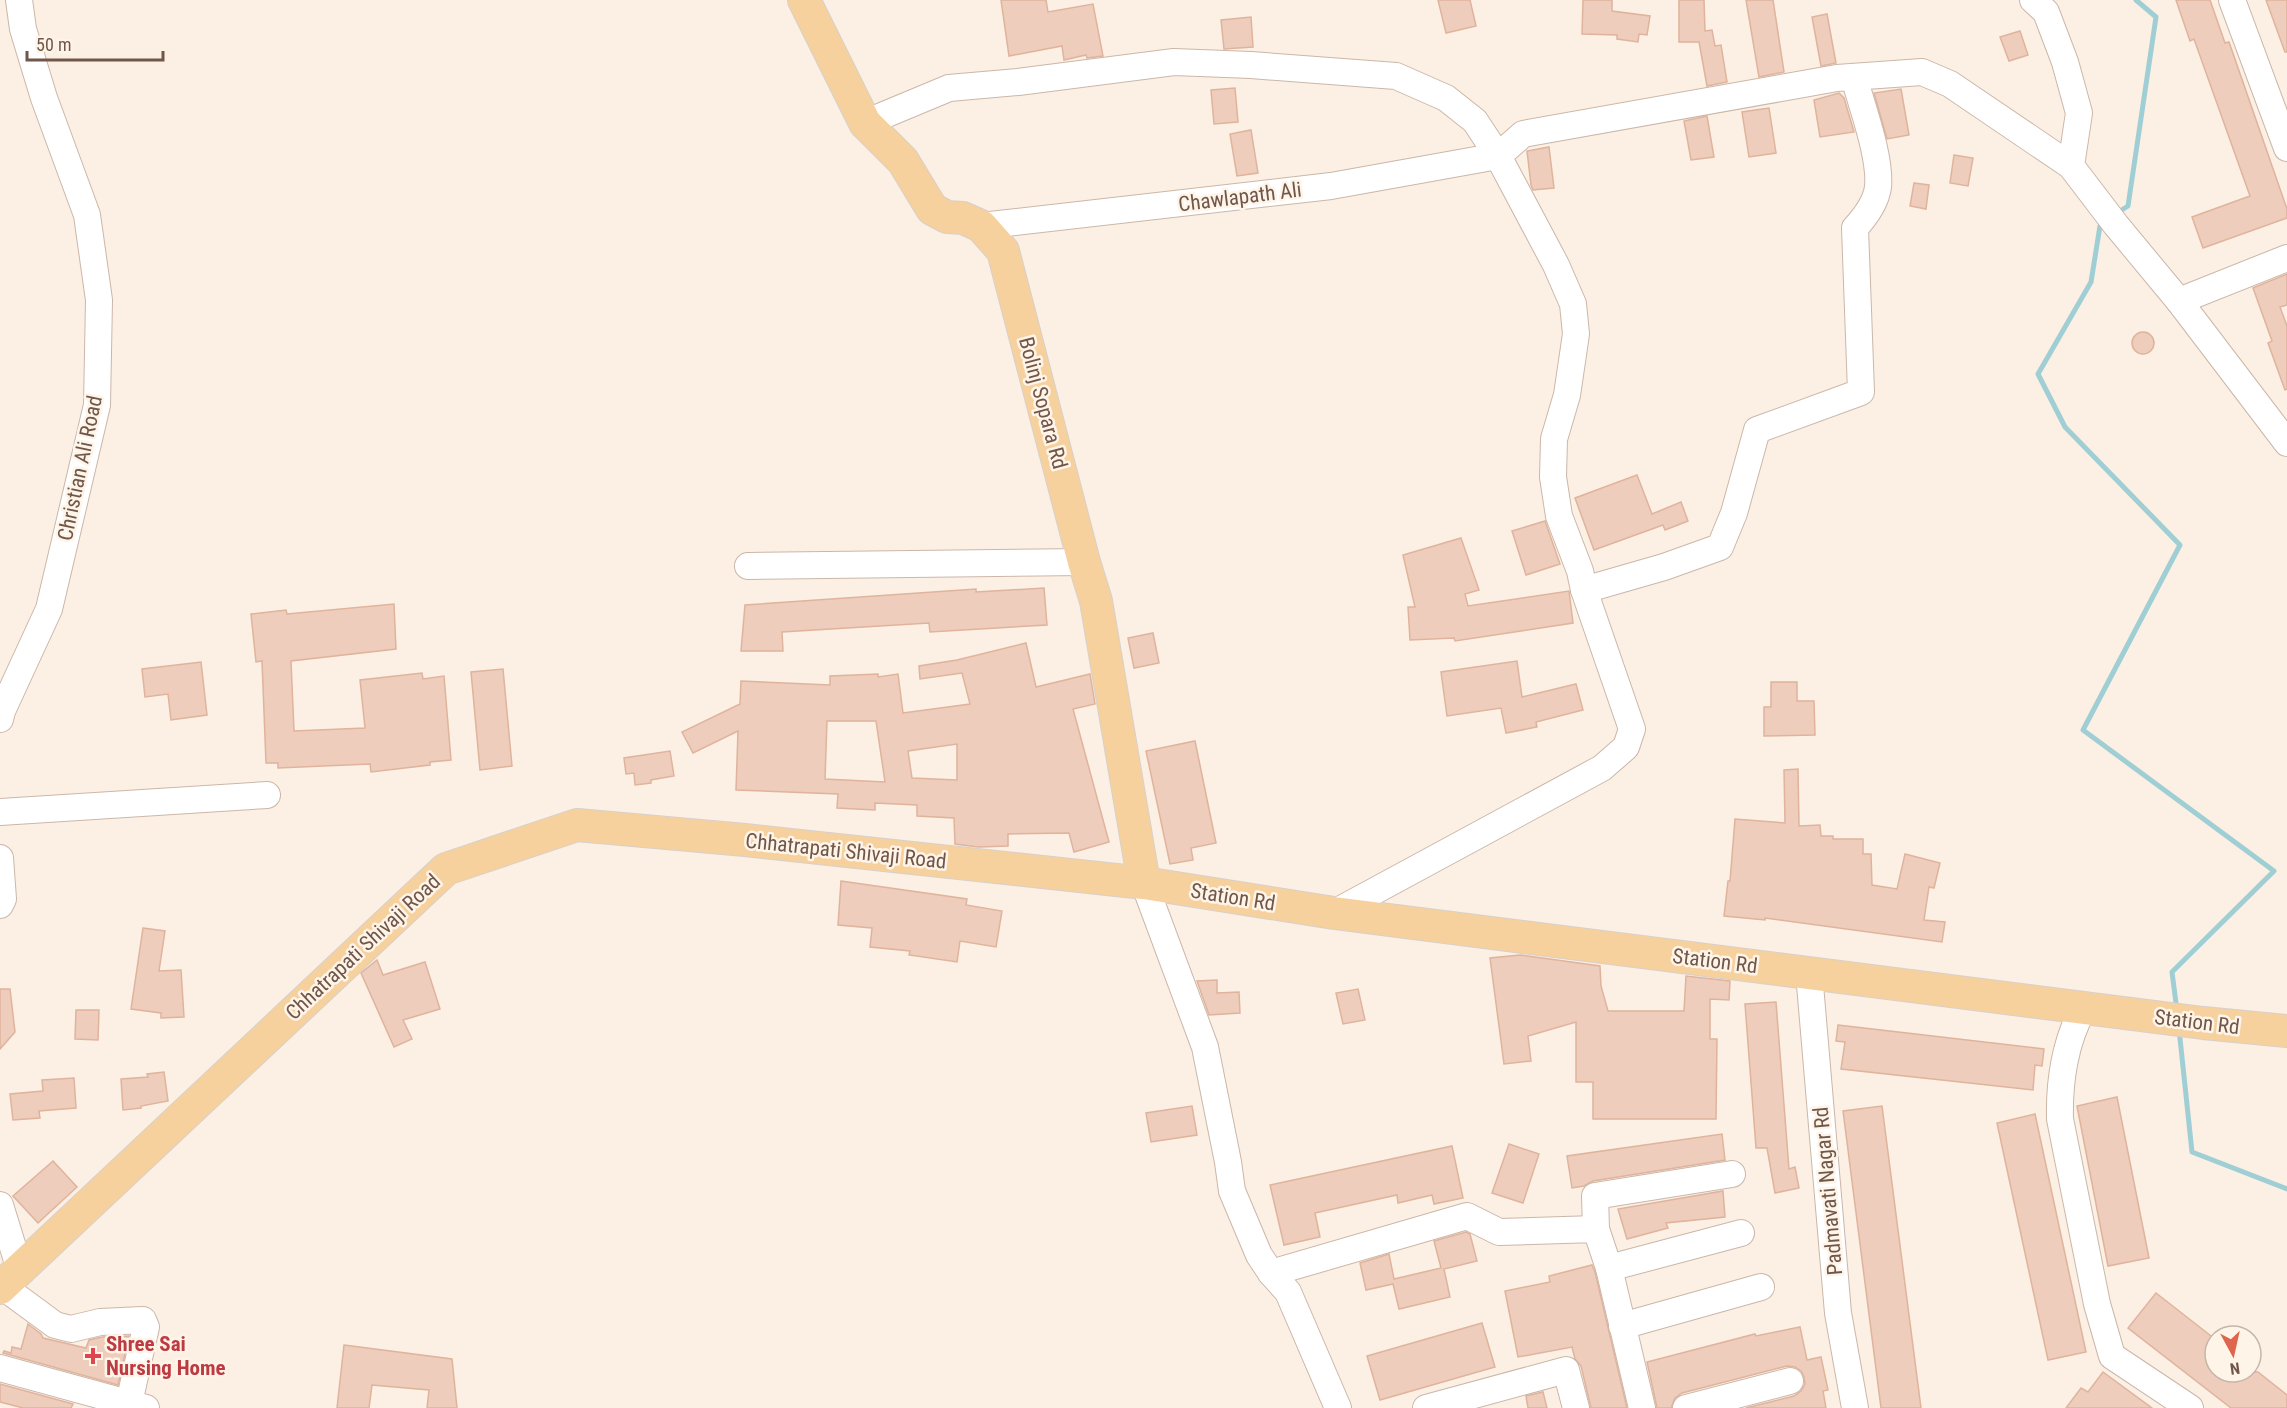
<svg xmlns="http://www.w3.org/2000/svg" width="2287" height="1408" viewBox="0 0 2287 1408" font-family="'Roboto Condensed',sans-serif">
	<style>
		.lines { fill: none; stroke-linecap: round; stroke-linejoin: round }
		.stream { stroke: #9fcfd4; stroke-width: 5 }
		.building { fill: #eecdbc; stroke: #e0b39d; stroke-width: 1.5; fill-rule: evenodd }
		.minor-casing { stroke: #cbb7aa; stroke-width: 28 }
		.major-casing { stroke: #d7d0cc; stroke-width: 34 }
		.minor { stroke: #fff; stroke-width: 26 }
		.major { stroke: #f6d19e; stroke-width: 32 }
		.health-dot { fill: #e0444e; stroke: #fef4e8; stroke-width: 2 }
		.labels { text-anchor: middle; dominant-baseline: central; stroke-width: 5; stroke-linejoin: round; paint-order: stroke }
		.street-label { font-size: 21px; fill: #71564a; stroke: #fef4e8 }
		.health-label { font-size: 21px; font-weight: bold; fill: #be3a42; stroke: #fef4e8; text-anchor: start }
	</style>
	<rect width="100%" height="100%" fill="#fbf0e3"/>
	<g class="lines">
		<g class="stream">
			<polyline points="2117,213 2128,206 2156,17 2136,0"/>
			<polyline points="2105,222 2100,226 2091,282 2038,374 2065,427 2180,545 2083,730 2274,871 2172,972 2177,1011"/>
			<polyline points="2179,1029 2192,1152 2287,1189"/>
		</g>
	</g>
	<g class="building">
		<polygon points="1001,0 1046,0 1048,12 1093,4 1103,56 1087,58 1086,55 1064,60 1062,46 1009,56"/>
		<polygon points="1438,0 1470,0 1476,26 1446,33"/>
		<polygon points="1583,0 1612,0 1612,11 1650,16 1647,35 1639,34 1638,42 1617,39 1617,35 1582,34"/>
		<polygon points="1679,0 1704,0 1705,31 1712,30 1715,46 1721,45 1727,82 1707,86 1699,42 1679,42"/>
		<polygon points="1746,0 1773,0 1784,72 1759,77"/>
		<polygon points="2176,0 2210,0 2225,43 2229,42 2287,209 2287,218 2203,248 2192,217 2250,196 2194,39 2190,41"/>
		<polygon points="2266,0 2287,0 2287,52 2285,52"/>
		<polygon points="1827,14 1836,63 1821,66 1812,17"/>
		<polygon points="1251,17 1253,47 1224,49 1221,20"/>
		<polygon points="2020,31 2028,55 2009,61 2000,37"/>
		<polygon points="1235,88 1238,122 1214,124 1211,90"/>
		<polygon points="1901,89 1909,135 1887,139 1874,93"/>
		<polygon points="1839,93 1844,98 1854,132 1820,137 1814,100"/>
		<polygon points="1769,108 1776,153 1749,157 1742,112"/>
		<polygon points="1707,116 1714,157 1691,160 1684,121"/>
		<polygon points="1251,130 1258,173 1237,176 1230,134"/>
		<polygon points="1549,147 1554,188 1533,190 1531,185 1527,151"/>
		<polygon points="1954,155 1973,158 1968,186 1950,183"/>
		<polygon points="1914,183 1929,185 1926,209 1910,206"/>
		<polygon points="2287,274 2287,305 2280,307 2287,326 2287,389 2285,390 2268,343 2272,341 2253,288"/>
		<circle cx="2143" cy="343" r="11"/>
		<polygon points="1637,475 1652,514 1681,502 1688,521 1665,530 1663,525 1594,550 1575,498"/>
		<polygon points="1545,521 1560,564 1526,575 1512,531"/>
		<polygon points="1461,538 1479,590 1465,594 1468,606 1569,591 1573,623 1455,641 1454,638 1410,640 1408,607 1415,607 1403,555"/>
		<polygon points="1044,588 1047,625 930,632 929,623 782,632 783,651 741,651 745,605 976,589 976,592"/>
		<polygon points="394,604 396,649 291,661 294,731 365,728 360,680 422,673 423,679 444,676 451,760 430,762 430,765 371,772 370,764 278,768 278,763 266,763 262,661 256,662 251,614 286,610 287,614"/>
		<polygon points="1153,633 1159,663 1134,668 1128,638"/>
		<path d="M1026,643l10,44 54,-13 5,30 -22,5 36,133 -35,10 -5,-19 -61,1v12l-30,1 -23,-3 -1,-26 -37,-2v-11l-42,-2v7l-38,-2 1,-14 -102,-4 2,-59 -45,22 -11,-21 58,-28 1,-23 89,4v-9l48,-2v3l20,-3 5,39 67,-9 -8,-31 -42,6 -1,-13 38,-6zM827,721h49l9,61 -60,-3zM957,744v36l-45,-2 -4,-27z"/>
		<polygon points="1517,661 1522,697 1576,684 1583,710 1536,722 1537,727 1506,733 1501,708 1447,716 1441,672"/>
		<polygon points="201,662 207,715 171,720 168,694 145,697 142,669"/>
		<polygon points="503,669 512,766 480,770 471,672"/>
		<polygon points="1771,682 1797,682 1797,701 1814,701 1815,735 1764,736 1764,707 1771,707"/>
		<polygon points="1195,741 1216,843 1191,848 1193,860 1170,864 1146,751"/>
		<polygon points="670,751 674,776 651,780 651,783 635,785 634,773 626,774 624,758"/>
		<polygon points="1798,769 1799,826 1820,825 1821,836 1833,836 1833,839 1863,839 1863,854 1871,854 1872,885 1897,889 1905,854 1940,863 1934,888 1929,887 1924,920 1945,922 1942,942 1765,918 1765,920 1724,916 1728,881 1730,881 1735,819 1785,823 1784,770"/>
		<polygon points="841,881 967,899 966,905 1002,911 996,947 960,941 957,962 909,955 910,951 870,947 872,928 838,925"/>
		<polygon points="143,928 165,931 159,971 181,970 184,1017 161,1018 161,1013 131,1009"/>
		<polygon points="1520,955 1600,966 1601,986 1608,1011 1684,1011 1686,976 1730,981 1729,1000 1710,999 1710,1039 1717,1039 1716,1119 1593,1119 1593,1082 1576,1082 1576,1022 1528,1036 1531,1061 1504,1064 1490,958"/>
		<polygon points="377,960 383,975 425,962 440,1009 403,1020 412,1039 394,1047 361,973"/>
		<polygon points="1217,980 1217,993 1239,992 1240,1013 1209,1015 1197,981"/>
		<polygon points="0,989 10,989 15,1032 0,1049"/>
		<polygon points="1358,989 1365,1020 1343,1024 1336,993"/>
		<polygon points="1776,1002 1789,1169 1795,1167 1799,1188 1775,1193 1767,1148 1756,1148 1745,1004"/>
		<polygon points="76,1010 99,1010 98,1040 75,1039"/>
		<polygon points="1838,1025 2044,1049 2042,1066 2035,1065 2033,1090 1841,1069 1845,1042 1836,1041"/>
		<polygon points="164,1072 168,1101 141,1106 141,1108 123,1110 121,1079 148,1077 147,1074"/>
		<polygon points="74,1078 76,1108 39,1111 40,1118 13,1120 10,1094 43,1091 42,1080"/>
		<polygon points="2117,1097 2149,1258 2108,1266 2077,1106"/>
		<polygon points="1192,1106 1197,1135 1151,1142 1146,1113"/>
		<polygon points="1882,1106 1921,1408 1881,1408 1843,1111"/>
		<polygon points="2035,1114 2086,1352 2048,1360 1997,1123"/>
		<polygon points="1722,1134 1725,1160 1593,1181 1584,1186 1572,1188 1567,1156"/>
		<polygon points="1509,1144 1539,1154 1523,1203 1492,1193"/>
		<polygon points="1452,1146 1463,1198 1434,1204 1432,1195 1398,1203 1397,1195 1315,1213 1320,1237 1284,1245 1270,1185"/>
		<polygon points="53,1161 77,1187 38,1223 13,1196"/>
		<polygon points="1723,1191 1725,1217 1666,1223 1668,1228 1627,1239 1618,1209"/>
		<polygon points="1466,1232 1470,1234 1477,1261 1444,1269 1450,1297 1399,1309 1393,1284 1366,1290 1360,1263 1389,1254 1394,1279 1441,1268 1434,1241"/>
		<polygon points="1592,1265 1595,1272 1627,1408 1591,1408 1581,1366 1575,1359 1572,1347 1518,1357 1505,1291 1550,1282 1549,1276"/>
		<polygon points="2156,1293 2215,1339 2215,1372 2258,1372 2287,1395 2287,1408 2231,1408 2128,1328"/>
		<polygon points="1482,1323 1495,1367 1380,1400 1367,1356"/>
		<polygon points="28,1324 41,1334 43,1338 86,1348 89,1340 102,1337 129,1336 118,1385 3,1353 4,1351 11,1353 12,1347 21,1349"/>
		<polygon points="1800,1327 1807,1360 1821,1357 1828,1390 1823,1391 1826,1408 1746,1408 1794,1396 1801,1391 1805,1384 1804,1377 1801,1371 1795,1367 1787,1366 1682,1393 1675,1398 1671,1408 1657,1408 1647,1362 1755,1334 1756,1336"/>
		<polygon points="344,1345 452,1359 457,1408 427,1408 429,1390 372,1385 369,1408 337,1408"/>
		<polygon points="2103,1372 2152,1408 2066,1408 2081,1388 2088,1392"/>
		<polygon points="0,1384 73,1404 71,1408 23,1408 0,1402"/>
		<polygon points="1543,1392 1547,1408 1528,1408 1526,1396"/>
	</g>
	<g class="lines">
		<defs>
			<g id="minor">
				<polyline points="2033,0 2046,12 2065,62 2079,113 2071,166"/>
				<polyline points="2232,0 2287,148"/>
				<polyline points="865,123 949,88 1018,82 1174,62 1251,65 1396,76 1446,98 1475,121 1498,156 1556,265 1573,304 1576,334 1567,395 1554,439 1553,477 1559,516 1580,571 1584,590 1632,729 1626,747 1602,768 1334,913"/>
				<polyline points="1498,156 1523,134 1837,78 1922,72 1950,84 2071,166 2116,225 2179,301 2287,443"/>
				<polyline points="981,226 1331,186 1498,156"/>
				<polyline points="2179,301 2287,258"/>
				<polyline points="748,566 1084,562"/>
				<path d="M1584,590l80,-23 56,-20 14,-34 23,-83 104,-38 -6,-164c10,-11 21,-25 23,-41 3,-30 -16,-80 -24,-110"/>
				<polyline points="0,719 2,711 49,609 97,405 99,300 87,215 44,98 23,29 19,0"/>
				<polyline points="0,812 267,795"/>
				<polyline points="0,858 3,899 0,905"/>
				<polyline points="1144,883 1205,1047 1228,1162 1232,1191 1259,1255 1271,1273 1288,1292 1338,1408"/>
				<polyline points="1809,973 1838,1313 1855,1408"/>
				<path d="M2084,1008c-19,32 -25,74 -24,111l37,185 15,52 78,52"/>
				<polyline points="0,1205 20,1270"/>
				<polyline points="1596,1229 1595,1196 1732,1174"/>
				<polyline points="1609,1268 1741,1233"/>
				<polyline points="1271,1273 1467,1216 1499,1232 1596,1229 1609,1268 1642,1408"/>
				<polyline points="2,1286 55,1325 71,1329 100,1322 143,1320 146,1327 129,1403"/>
				<polyline points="1622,1326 1761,1287"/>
				<polyline points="0,1368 146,1408"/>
				<polyline points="1426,1408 1566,1370 1576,1408"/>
				<polyline points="1686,1408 1790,1381"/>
			</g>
			<g id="major">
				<polyline points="804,0 865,123 903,161 932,209 947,217 963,218 981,226 1003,251 1084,562 1096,601 1144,883"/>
				<polyline points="0,1288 446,869 577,825 745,840 1144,883 1334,913 2203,1023 2287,1031"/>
			</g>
		</defs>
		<use href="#minor" class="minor-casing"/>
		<use href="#major" class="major-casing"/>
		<use href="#minor" class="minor"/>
		<use href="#major" class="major"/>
	</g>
	<path class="health-dot" d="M90 1347h6v6h6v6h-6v6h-6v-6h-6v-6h6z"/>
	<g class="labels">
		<g class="street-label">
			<text transform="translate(1240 197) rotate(-7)">Chawlapath Ali</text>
			<text transform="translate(1043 403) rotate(75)">Bolinj Sopara Rd</text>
			<text transform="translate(80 468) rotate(-78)">Christian Ali Road</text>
			<text transform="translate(846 851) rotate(6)">Chhatrapati Shivaji Road</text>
			<text transform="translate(1233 897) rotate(9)">Station Rd</text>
			<text transform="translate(363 947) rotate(-43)">Chhatrapati Shivaji Road</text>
			<text transform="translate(1715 961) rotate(7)">Station Rd</text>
			<text transform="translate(2197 1022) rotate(7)">Station Rd</text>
			<text transform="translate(1828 1191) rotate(-95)">Padmavati Nagar Rd</text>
		</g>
		<g class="health-label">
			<text x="106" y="1344">Shree Sai<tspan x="106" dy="24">Nursing Home</tspan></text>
		</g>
	</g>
	<g transform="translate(2233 1354) rotate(172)"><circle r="28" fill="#fef4e8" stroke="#c6b5a9" stroke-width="1.5"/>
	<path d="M0-4.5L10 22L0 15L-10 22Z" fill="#de664e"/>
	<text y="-9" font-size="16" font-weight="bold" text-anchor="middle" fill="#71564a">N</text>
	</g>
	<path d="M27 51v9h136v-9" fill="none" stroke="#71564a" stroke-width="3"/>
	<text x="36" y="51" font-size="18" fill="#71564a" stroke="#fef4e8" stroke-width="4.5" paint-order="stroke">50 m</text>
</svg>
